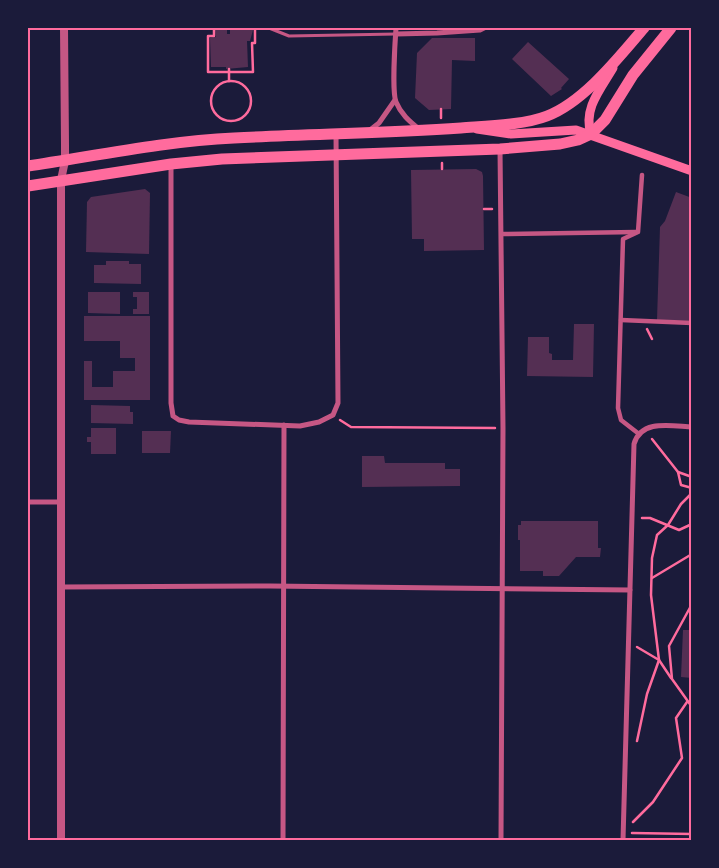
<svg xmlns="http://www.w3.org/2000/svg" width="719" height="868" viewBox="0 0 719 868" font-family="Jost,sans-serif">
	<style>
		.building { fill: #542f53 }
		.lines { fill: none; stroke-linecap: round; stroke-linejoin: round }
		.path { stroke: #ff6b9d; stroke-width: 2.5 }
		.service { stroke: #c65784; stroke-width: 3 }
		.pedestrian { stroke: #c65784; stroke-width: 4.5 }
		.minor { stroke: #c65784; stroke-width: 5 }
		.tertiary { stroke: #c65784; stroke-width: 8 }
		.secondary { stroke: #ff6b9d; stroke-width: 9 }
		.trunk { stroke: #ff6b9d; stroke-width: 11 }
		.neatline { fill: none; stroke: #ff6b9d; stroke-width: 2 }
	</style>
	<rect width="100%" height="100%" fill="#1b1b3a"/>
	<g class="building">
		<polygon points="215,28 227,28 227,34 230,34 230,28 250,28 253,30 250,41 247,41 248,67 226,69 226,67 211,67 210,38 216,37"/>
		<polygon points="432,38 475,38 475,61 452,60 451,109 429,110 415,98 417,53"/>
		<polygon points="528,42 569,79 561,88 562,89 551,96 512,59"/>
		<polygon points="476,169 482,172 483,176 484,250 424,251 424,239 412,239 411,170"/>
		<polygon points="145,189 150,193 149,254 86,252 87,202 91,197"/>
		<polygon points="676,192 692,198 692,321 657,320 660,227 665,221"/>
		<polygon points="106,261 129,261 129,264 141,264 141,284 94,283 94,265 106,265"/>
		<polygon points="88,292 120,292 120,314 88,313"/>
		<polygon points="133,292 149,292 149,314 133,314 133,309 137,309 137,297 133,297"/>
		<polygon points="84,316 150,316 150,400 84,400 84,361 92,361 92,387 113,387 113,371 135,371 135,358 120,358 120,341 84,341"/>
		<polygon points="574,324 594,324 593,377 527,376 528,337 549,337 549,353 552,354 552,360 573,360"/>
		<polygon points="91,405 130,406 130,412 133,412 133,424 91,423"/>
		<polygon points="91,428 116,428 116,454 91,454 91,442 87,442 87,437 91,437"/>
		<polygon points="142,431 171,431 170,453 142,453"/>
		<polygon points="362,456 384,456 385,463 445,463 445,469 460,469 460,486 362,487"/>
		<polygon points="521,521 598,521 598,548 601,548 600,557 576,557 559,576 543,576 543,571 520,571 520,540 518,540 518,525 521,525"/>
		<polygon points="683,630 692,630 692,678 681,677"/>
	</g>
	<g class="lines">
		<g class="path">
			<polyline points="214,28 214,36 208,36 208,72 253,72 252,43 255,43 255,28"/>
			<polyline points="229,69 229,81"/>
			<circle cx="231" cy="101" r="20"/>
			<polyline points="441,109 441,118"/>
			<polyline points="442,163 442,169"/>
			<polyline points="484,209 492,209"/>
			<polyline points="647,329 652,339"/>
			<polyline points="340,420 351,427 495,428"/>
			<polyline points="652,439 678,472 692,477"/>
			<polyline points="678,472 681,485 692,488"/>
			<polyline points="642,518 650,518 679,530 692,524"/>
			<polyline points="652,578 692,554"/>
			<polyline points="692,604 669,646 672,679 692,707"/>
			<polyline points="637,647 659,660 671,678"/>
			<polyline points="637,741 647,694 659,660 651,595 652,558 657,535 668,525 681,504 692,493"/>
			<polyline points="633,822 653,802 682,758 676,718 687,702"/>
			<polyline points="632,833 692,834"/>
		</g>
		<polyline class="service" points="269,28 289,36 396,34"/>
		<g class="pedestrian">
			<polyline points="502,234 636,232"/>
			<polyline points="621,320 692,323"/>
			<polyline points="639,434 621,420 618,408 623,239 638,232 642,175"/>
		</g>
		<g class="minor">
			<path d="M396,28c-1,14 -4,64 0,74 5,12 13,19 23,27"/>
			<polyline points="396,34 437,33 480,30 484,28"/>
			<polyline points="370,130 379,123 395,100"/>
			<polyline points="500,149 503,428 501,840"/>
			<polyline points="171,165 171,403 173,416 179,420 189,422 300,426 319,422 333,415 338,403 336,134"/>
			<polyline points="28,502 62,502"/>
			<polyline points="62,587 270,586 630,590"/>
			<polyline points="283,840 284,425"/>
			<path d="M623,840l11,-396c7,-25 37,-18 58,-17"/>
		</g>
		<polyline class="tertiary" points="61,840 61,180 65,161 65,145 64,28"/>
		<g class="secondary">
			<polyline points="477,129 511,134 576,130 692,171"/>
			<path d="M591,134c-8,-25 9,-44 22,-66"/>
		</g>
		<g class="trunk">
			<path d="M28,166c67,-10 138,-25 206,-28 76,-4 151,-5 227,-10 26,-2 63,-3 86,-12 37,-14 72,-59 97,-88"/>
			<polyline points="28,186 171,164 222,159 500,149 560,144 578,140 591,134 605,120 633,75 671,28"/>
		</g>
	</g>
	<rect width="719" height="868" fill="none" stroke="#1b1b3a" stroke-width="58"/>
	<rect x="29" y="29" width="661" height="810" class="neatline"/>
</svg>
